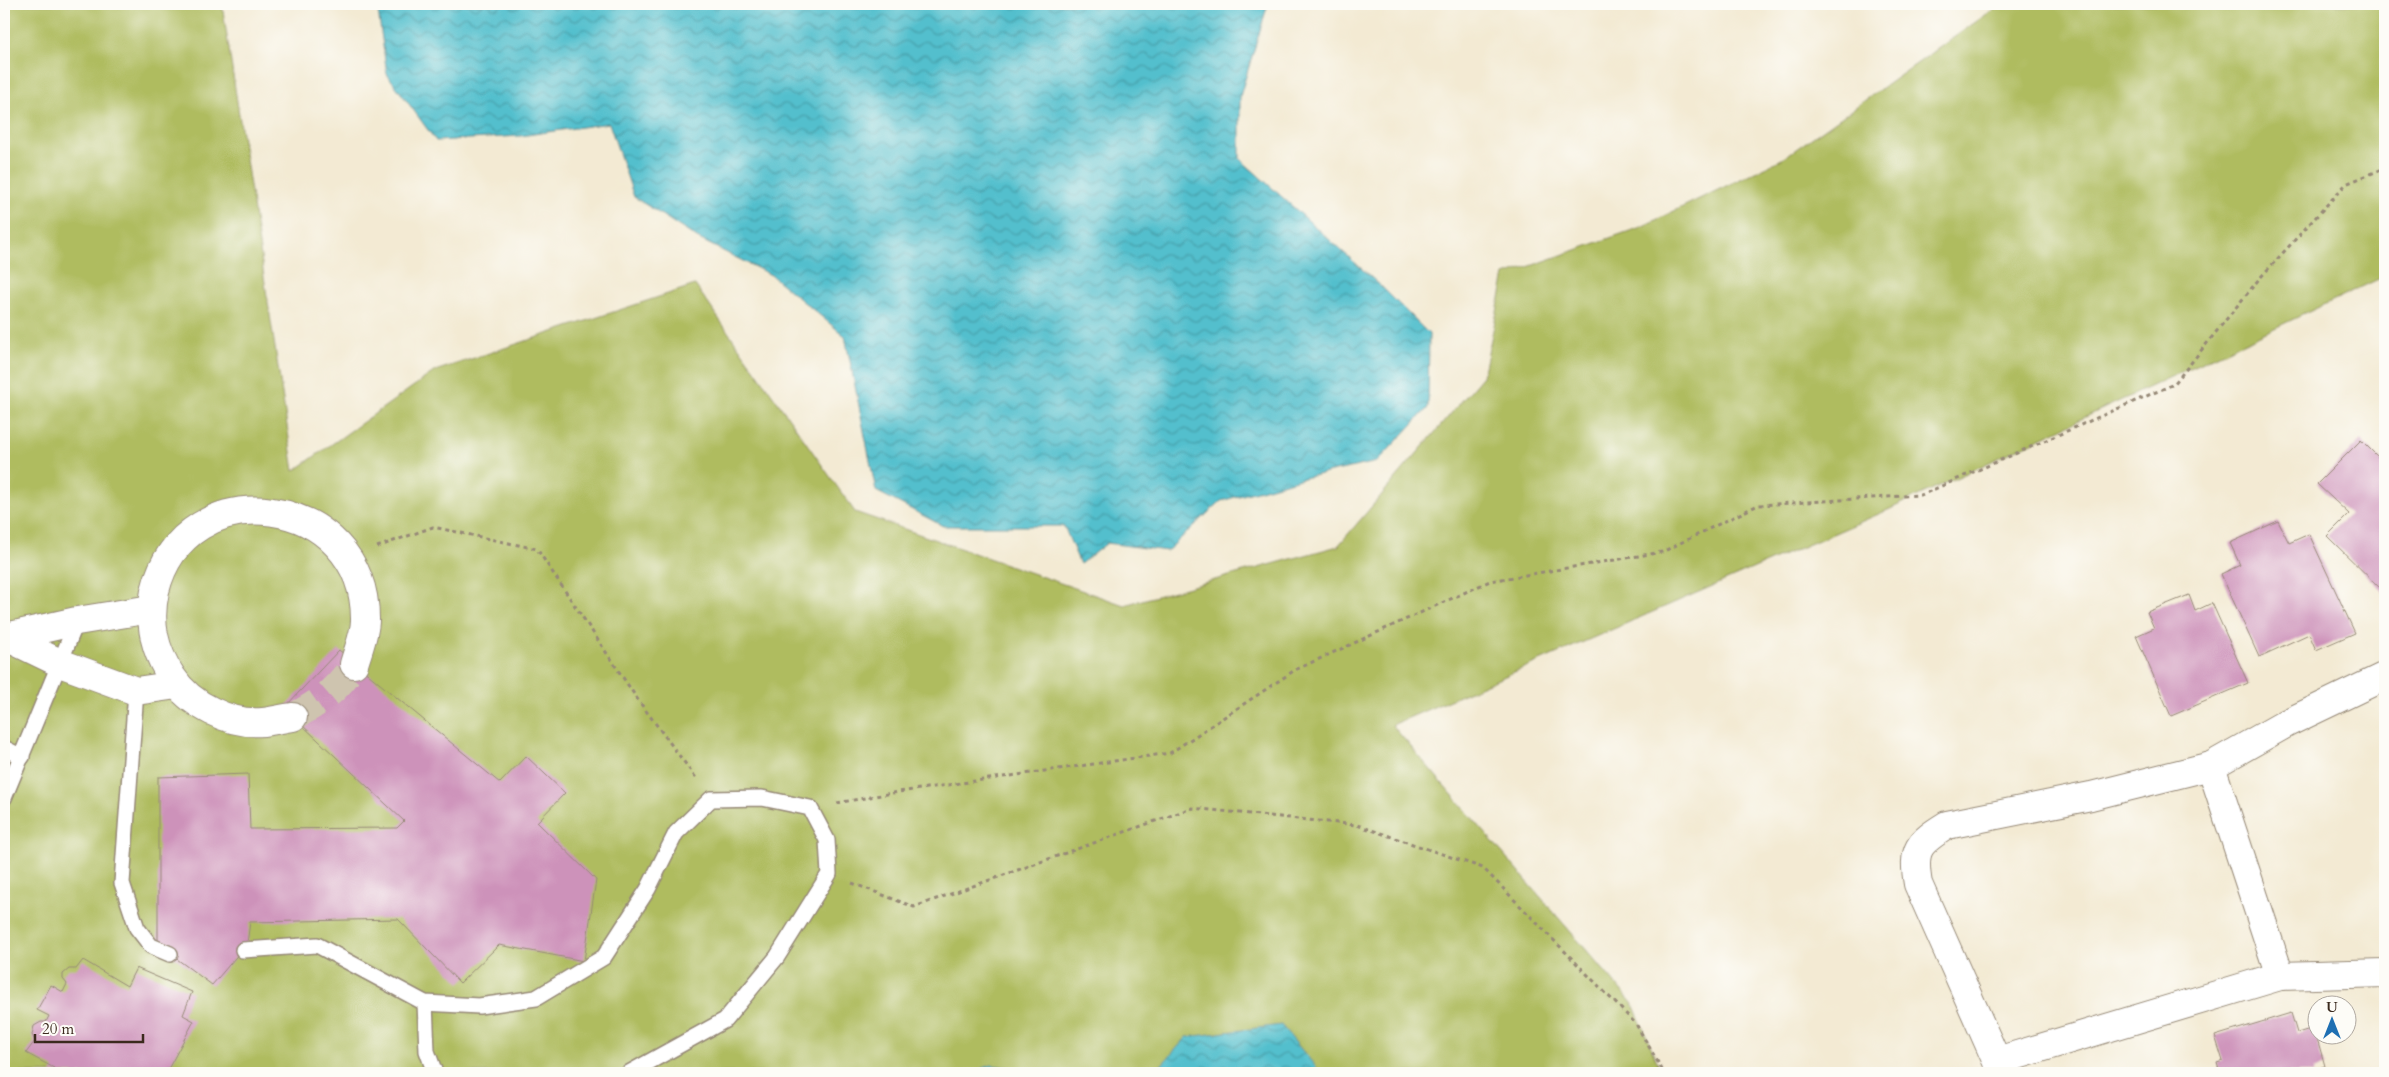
<svg xmlns="http://www.w3.org/2000/svg" width="2389" height="1077" viewBox="0 0 2389 1077" font-family="Cardo,serif">
	<style>
		.grass { fill: #afbc5f; stroke: #75733e }
		.water { fill: url(#water-waves); stroke: #477476 }
		.building { fill: #cd92ba }
		.lines { fill: none; stroke-linecap: round; stroke-linejoin: round }
		.minor-tunnel { stroke: #cec4af; stroke-width: 28; stroke-dasharray: 28 14; stroke-linecap: butt }
		.service-casing { stroke: #978a78; stroke-width: 18 }
		.minor-casing { stroke: #978a78; stroke-width: 30 }
		.path { stroke: #978a78; stroke-width: 3; stroke-dasharray: 4 4; stroke-linecap: butt }
		.service { stroke: #fff; stroke-width: 15 }
		.minor { stroke: #fff; stroke-width: 28 }
	</style>
	<defs>
		<pattern id="water-waves" width="16" height="10" patternUnits="userSpaceOnUse" patternTransform="scale(1.25)"><rect width="16" height="10" fill="#53bfcd"/><path d="M0 5q4-4 8 0t8 0" fill="none" stroke="#469ba6"/></pattern>
	</defs>
	<rect width="100%" height="100%" fill="#fdfcf7"/>
	<filter id="ink" filterUnits="userSpaceOnUse"><feTurbulence type="fractalNoise" baseFrequency=".02" numOctaves="2"/><feDisplacementMap in="SourceGraphic" scale="10" xChannelSelector="R" yChannelSelector="G"/><feConvolveMatrix kernelMatrix="1 2 1 2 8 2 1 2 1" color-interpolation-filters="sRGB"/></filter>
	<filter id="wash" filterUnits="userSpaceOnUse"><feTurbulence type="fractalNoise" baseFrequency=".0096" numOctaves="4" result="noise"/><feDisplacementMap in="SourceGraphic" scale="20" xChannelSelector="R" yChannelSelector="G"/><feGaussianBlur stdDeviation="1.12" result="paint"/><feColorMatrix in="noise" values="0 0 0 0 0 0 0 0 0 0 0 0 0 0 0 0 0 1.4 0 .05"/><feComposite in="paint" operator="in"/></filter>
	<g filter="url(#wash)">
		<rect width="100%" height="100%" fill="#f3ead3"/>
		<polygon class="grass" points="4,4 222,4 294,471 435,371 695,285 855,512 1124,605 1338,546 1483,376 1505,275 1641,227 1782,159 2001,4 2385,4 2385,276 1888,510 1392,725 1633,1004 1662,1073 4,1073"/>
		<g class="water">
			<polygon points="377,4 1268,4 1240,96 1240,159 1383,288 1429,334 1428,408 1377,462 1303,478 1221,501 1167,551 1107,543 1080,564 1064,526 943,526 876,491 845,336 771,275 697,238 634,197 609,123 520,136 436,141 387,74"/>
			<polygon points="1281,1025 1321,1073 1154,1073 1187,1037"/>
			<polygon points="991,1065 1051,1073 970,1073"/>
		</g>
		<g id="blocks">
			<g class="building">
				<polygon points="2361,440 2385,464 2385,593 2327,536 2349,514 2317,484"/>
				<polygon points="2278,521 2289,543 2309,534 2355,633 2316,650 2309,634 2259,657 2221,574 2240,565 2230,543"/>
				<polygon points="2189,595 2195,611 2212,603 2248,683 2171,716 2136,636 2154,628 2147,612"/>
				<polygon points="339,650 500,783 526,756 565,793 537,822 596,880 584,961 499,945 460,983 398,919 250,922 247,944 212,985 158,945 158,777 248,774 250,829 397,828 404,821 284,708"/>
				<polygon points="83,960 127,986 136,968 192,992 183,1015 194,1021 166,1073 51,1073 54,1068 26,1053 35,1041 32,1035 34,1026 41,1022 46,1022 49,1016 37,1010 51,985 63,992 67,984 63,979 63,974 69,969 76,969"/>
				<polygon points="2291,1013 2297,1033 2314,1028 2325,1066 2313,1070 2314,1073 2220,1073 2217,1063 2223,1061 2215,1036"/>
			</g>
		</g>
	</g>
	<g filter="url(#ink)">
		<use href="#blocks" fill-opacity="0" stroke="#978a78" stroke-width="1"/>
		<g class="lines">
			<path class="minor-tunnel" d="M293,717c28,-15 44,-27 61,-53"/>
			<defs>
				<g id="service">
					<polyline points="136,691 122,883 137,928 151,946 170,954"/>
					<polyline points="4,748 22,757"/>
					<polyline points="4,798 77,621"/>
					<polyline points="243,950 317,945 425,1003 479,1006 536,998 604,957 648,889 676,833 711,799 762,798 810,808 827,840 829,874 777,957 725,1020 629,1073"/>
					<polyline points="425,1003 427,1051 435,1073"/>
				</g>
				<g id="minor">
					<polyline points="4,636 60,663 136,691 177,685"/>
					<polyline points="6,637 77,621 151,609"/>
					<path d="M293,717c-10,1 -20,4 -30,5 -33,3 -73,-17 -91,-45 -18,-27 -24,-54 -17,-86 30,-123 211,-98 210,29 0,14 -7,30 -11,44"/>
					<polyline points="2211,766 2280,976"/>
					<polyline points="1997,1061 2280,976 2385,973"/>
					<path d="M2002,1073l-84,-189c-6,-35 0,-41 29,-59l144,-29 120,-30 76,-43 98,-47"/>
				</g>
			</defs>
			<use href="#service" class="service-casing"/>
			<use href="#minor" class="minor-casing"/>
			<g class="path">
				<polyline points="377,547 433,527 537,549 638,700 696,778"/>
				<polyline points="837,803 892,793 1170,753 1295,670 1490,581 1662,552 1758,505 1921,495 2174,384 2259,279 2346,184 2385,168"/>
				<polyline points="852,883 914,907 1192,808 1357,825 1483,868 1636,1024 1664,1073"/>
			</g>
			<use href="#service" class="service"/>
			<use href="#minor" class="minor"/>
		</g>
	</g>
	<rect width="2389" height="1077" fill="none" stroke="#fdfcf7" stroke-width="20"/>
	<g transform="translate(2332 1020)"><circle r="24" fill="#fdfcf7" stroke="#afa8a0"/>
	<path d="M0-4L9 19L0 12L-9 19Z" fill="#1f6fb2"/>
	<text y="-8" font-size="14" font-weight="bold" text-anchor="middle" fill="#3b2a1e">U</text>
	</g>
	<path d="M35 1034v8h108v-8" fill="none" stroke="#3b2a1e" stroke-width="2.5"/>
	<text x="42" y="1034" font-size="15" fill="#3b2a1e" stroke="#fdfcf7" stroke-width="4" paint-order="stroke">20 m</text>
</svg>
